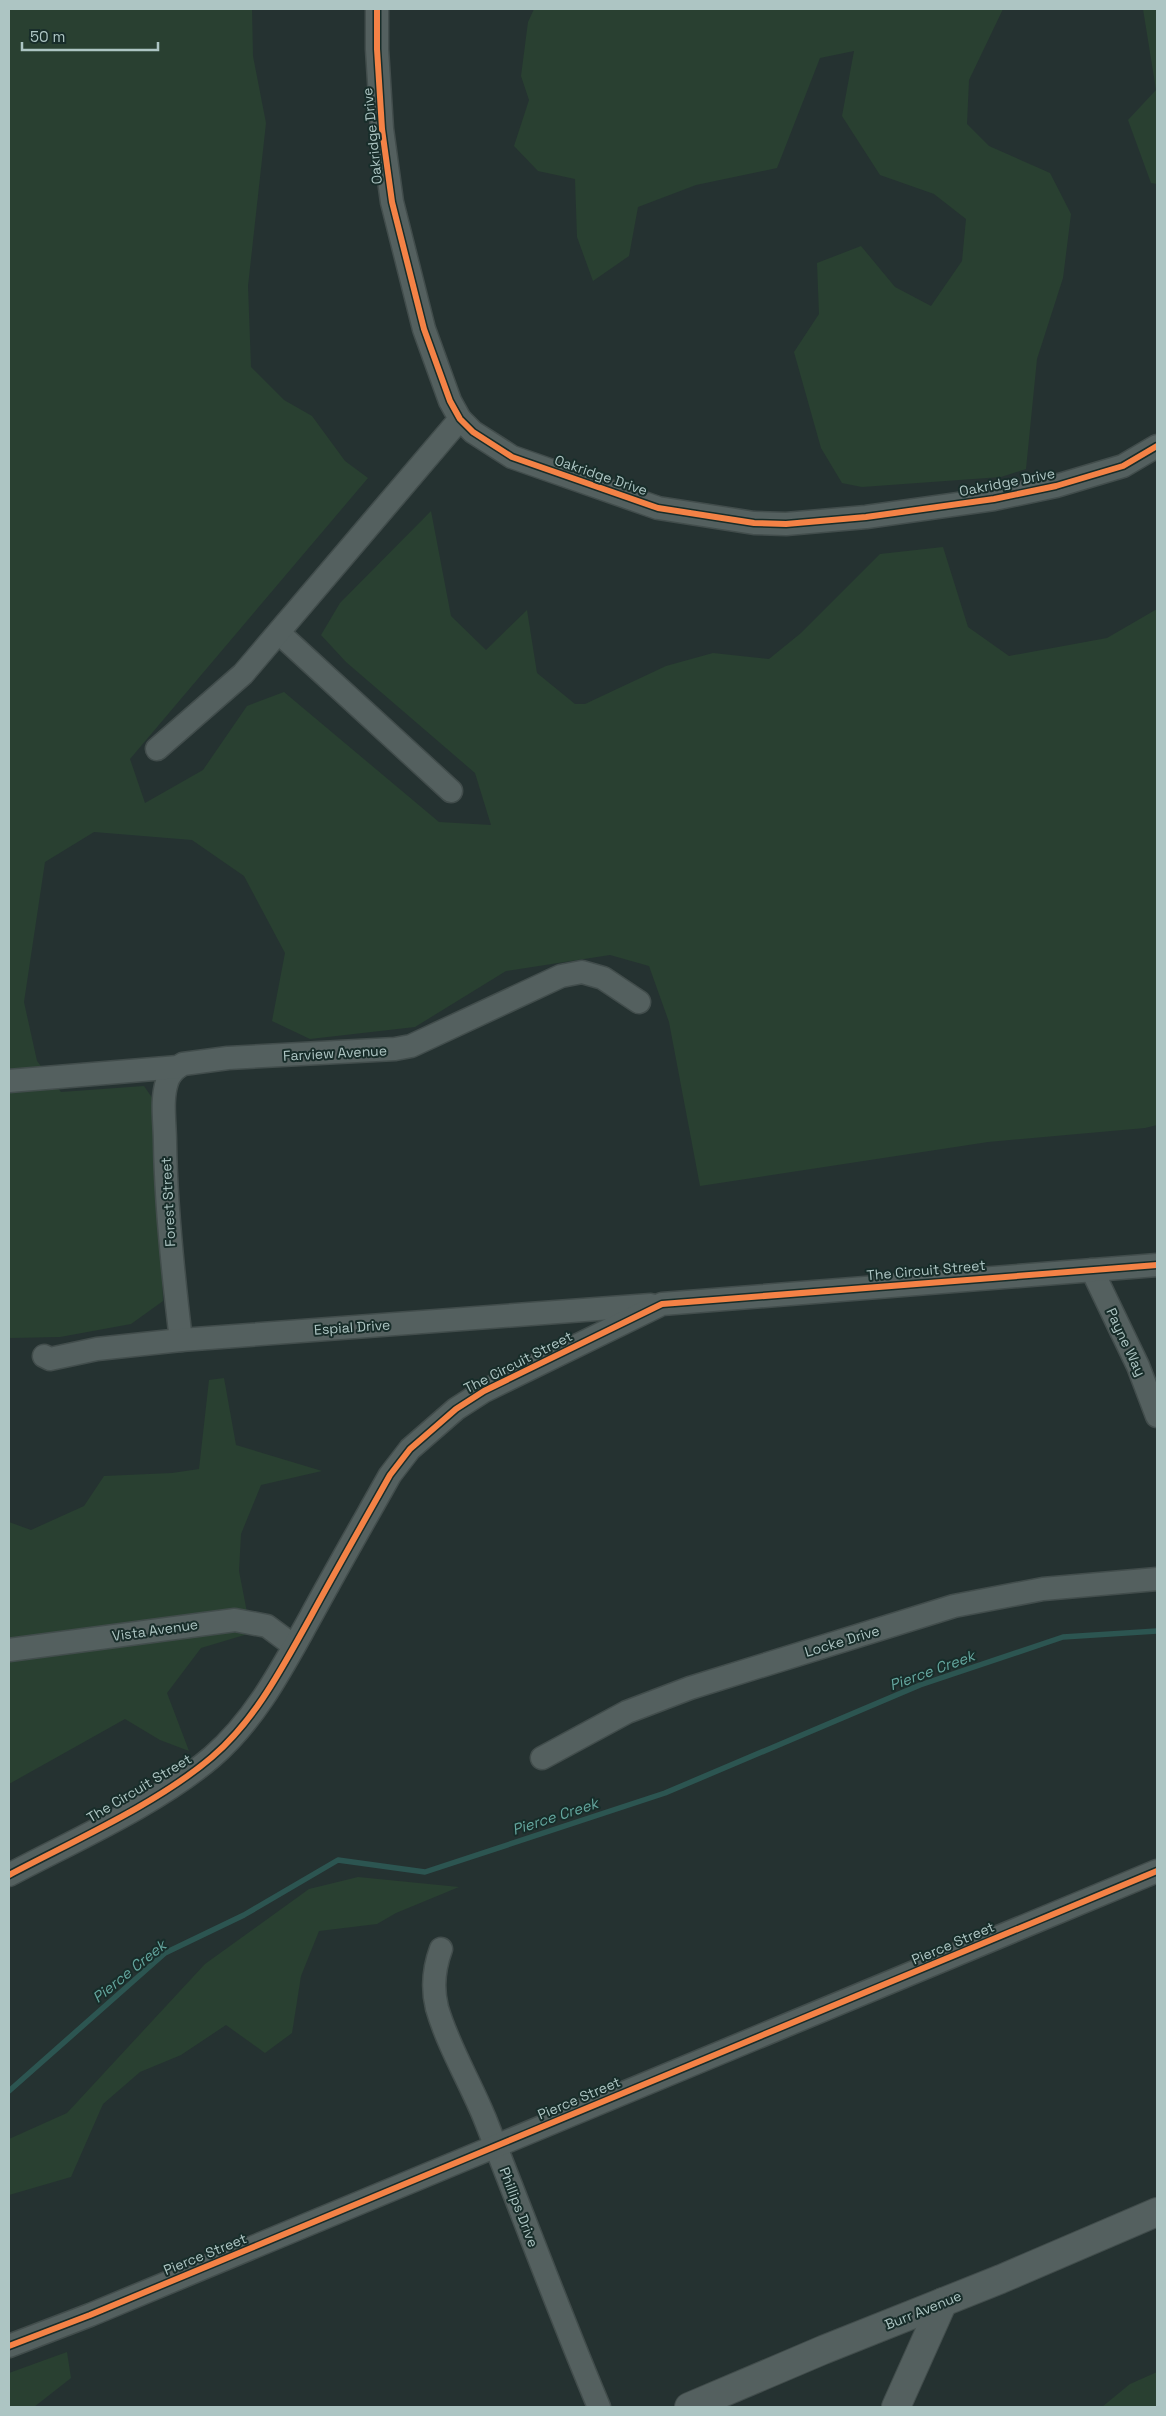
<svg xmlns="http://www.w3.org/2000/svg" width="1166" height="2416" viewBox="0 0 1166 2416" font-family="'Space Grotesk',sans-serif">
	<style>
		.green { fill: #294031 }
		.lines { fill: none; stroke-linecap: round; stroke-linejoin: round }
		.stream { stroke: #2c5551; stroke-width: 5.5 }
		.minor-casing { stroke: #424d4c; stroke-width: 25 }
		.tertiary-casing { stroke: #424d4c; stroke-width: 30 }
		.minor { stroke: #54605f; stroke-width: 22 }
		.tertiary { stroke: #54605f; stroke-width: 28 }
		.cycleway-casing { stroke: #182d2a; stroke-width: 9 }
		.cycleway { stroke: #f48246; stroke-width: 6 }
		.labels { text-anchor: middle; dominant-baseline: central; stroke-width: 4; stroke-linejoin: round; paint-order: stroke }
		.street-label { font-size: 14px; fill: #adc5c3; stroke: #182d2a }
		.water-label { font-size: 15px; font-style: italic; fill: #64a69e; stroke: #182d2a }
	</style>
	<rect width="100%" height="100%" fill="#253231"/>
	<g class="green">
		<polygon points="9,9 252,9 253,56 266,123 248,286 251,367 284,400 312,416 345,461 368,478 130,759 145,803 203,770 247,706 284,692 439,822 491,825 475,773 346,662 321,635 340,603 431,511 451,616 486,650 527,610 537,673 575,704 585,704 666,666 713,653 769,659 801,633 880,554 943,547 968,627 1009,656 1107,638 1157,609 1157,1125 1145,1128 988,1142 700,1186 669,1022 649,966 610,955 506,971 415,1027 310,1039 272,1021 285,953 244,876 192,840 94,832 45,862 24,1002 37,1061 61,1092 144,1086 155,1102 163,1301 131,1324 60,1337 9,1338"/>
		<polygon points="534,9 1003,9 969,80 967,124 989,146 1050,173 1071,214 1063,278 1037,359 1026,469 1001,477 862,487 842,483 821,448 794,352 819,314 817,263 861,246 895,287 931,306 962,261 966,219 934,194 880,175 842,116 854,51 820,58 777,168 696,185 638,207 629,256 593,281 577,237 575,179 538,171 514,146 529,100 521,76 528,22"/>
		<polygon points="1143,9 1157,9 1157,184 1151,183 1128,120 1156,90"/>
		<polygon points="224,1378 236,1445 322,1471 261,1485 241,1534 239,1571 251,1633 201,1648 167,1693 189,1751 160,1740 125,1719 9,1784 9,1522 31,1530 84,1506 104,1476 172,1473 199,1469 209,1380"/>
		<polygon points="358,1877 459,1887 396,1913 377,1924 319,1931 301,1976 292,2033 265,2053 226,2025 181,2055 140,2072 103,2104 71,2177 9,2195 9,2139 67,2113 205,1964 309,1889"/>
		<polygon points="67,2352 71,2378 34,2407 9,2407 9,2373"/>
		<polygon points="1157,2372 1157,2407 1102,2407 1130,2384"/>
	</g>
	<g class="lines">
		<polyline class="stream" points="9,2091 165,1953 244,1915 338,1860 425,1872 665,1793 920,1685 1063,1637 1157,1631"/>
		<defs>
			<g id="minor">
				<polyline points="377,9 377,49 382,129 392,202 424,329 450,401 460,419 473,432 512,457 658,508 754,523 786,524 866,517 994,499 1056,486 1123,466 1157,446"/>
				<polyline points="279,633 451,791"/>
				<polyline points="157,749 243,674 460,419"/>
				<path d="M178,1067c-5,4 -9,8 -11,15 -6,18 -2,41 -2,61 1,66 8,131 16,197"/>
				<polyline points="9,1081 178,1067 183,1064 228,1058 395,1049 411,1046 561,976 582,972 603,978 639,1002"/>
				<polyline points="1092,1270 1138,1366 1157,1416"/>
				<polyline points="44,1356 50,1359 97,1349 181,1340 651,1305"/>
				<polyline points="9,1650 235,1620 267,1626 294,1646"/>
				<polyline points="542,1758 627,1712 690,1688 954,1606 1043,1589 1157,1579"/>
				<path d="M9,1875c64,-34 148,-71 203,-118 44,-38 70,-89 98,-139 26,-48 53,-95 80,-143l20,-26 46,-40 28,-18 178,-87 495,-39"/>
				<path d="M441,1949c-7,19 -9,39 -4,59 11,38 33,74 48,111 38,96 74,193 114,288"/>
				<polyline points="9,2346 90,2315 1157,1871"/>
			</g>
			<g id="tertiary">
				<polyline points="689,2407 823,2350 1001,2279 1157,2212"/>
				<polyline points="896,2407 943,2302"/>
			</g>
		</defs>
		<use href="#minor" class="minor-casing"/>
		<use href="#tertiary" class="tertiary-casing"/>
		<use href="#minor" class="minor"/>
		<use href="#tertiary" class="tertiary"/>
		<defs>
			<g id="cycleway">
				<polyline points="377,9 377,49 382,129 392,202 424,329 450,401 460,419 473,432 512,457 658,508 754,523 786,524 866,517 994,499 1056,486 1123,466 1157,446"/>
				<path d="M9,1875c64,-34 148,-71 203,-118 44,-38 70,-89 98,-139 26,-48 53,-95 80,-143l20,-26 46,-40 28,-18 178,-87 495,-39"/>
				<polyline points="9,2346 90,2315 1157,1871"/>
			</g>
		</defs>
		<use href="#cycleway" class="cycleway-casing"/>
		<use href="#cycleway" class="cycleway"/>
	</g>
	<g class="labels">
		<g class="street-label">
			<text transform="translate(372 136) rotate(-96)">Oakridge Drive</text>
			<text transform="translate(601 475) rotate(19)">Oakridge Drive</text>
			<text transform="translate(1007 482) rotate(-11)">Oakridge Drive</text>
			<text transform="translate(335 1053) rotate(-3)">Farview Avenue</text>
			<text transform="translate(168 1202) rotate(-93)">Forest Street</text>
			<text transform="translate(926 1270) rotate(-5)">The Circuit Street</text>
			<text transform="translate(352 1327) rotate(-4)">Espial Drive</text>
			<text transform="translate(1126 1342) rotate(65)">Payne Way</text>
			<text transform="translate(518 1362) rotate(-27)">The Circuit Street</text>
			<text transform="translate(155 1630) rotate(-8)">Vista Avenue</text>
			<text transform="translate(842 1641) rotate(-17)">Locke Drive</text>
			<text transform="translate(139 1788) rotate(-31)">The Circuit Street</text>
			<text transform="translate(953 1943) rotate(-23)">Pierce Street</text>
			<text transform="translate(579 2098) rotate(-23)">Pierce Street</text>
			<text transform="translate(519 2207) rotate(69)">Phillips Drive</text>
			<text transform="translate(205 2254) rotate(-22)">Pierce Street</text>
			<text transform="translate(923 2310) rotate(-22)">Burr Avenue</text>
		</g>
		<g class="water-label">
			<text transform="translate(932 1670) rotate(-20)">Pierce Creek</text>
			<text transform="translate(555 1816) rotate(-18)">Pierce Creek</text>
			<text transform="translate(129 1971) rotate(-39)">Pierce Creek</text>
		</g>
	</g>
	<rect width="1166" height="2416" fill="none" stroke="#adc5c3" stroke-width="20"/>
	<path d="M22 42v8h136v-8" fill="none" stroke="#adc5c3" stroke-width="2.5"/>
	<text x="30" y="42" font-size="15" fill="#adc5c3" stroke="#182d2a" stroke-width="4" paint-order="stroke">50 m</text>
</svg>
